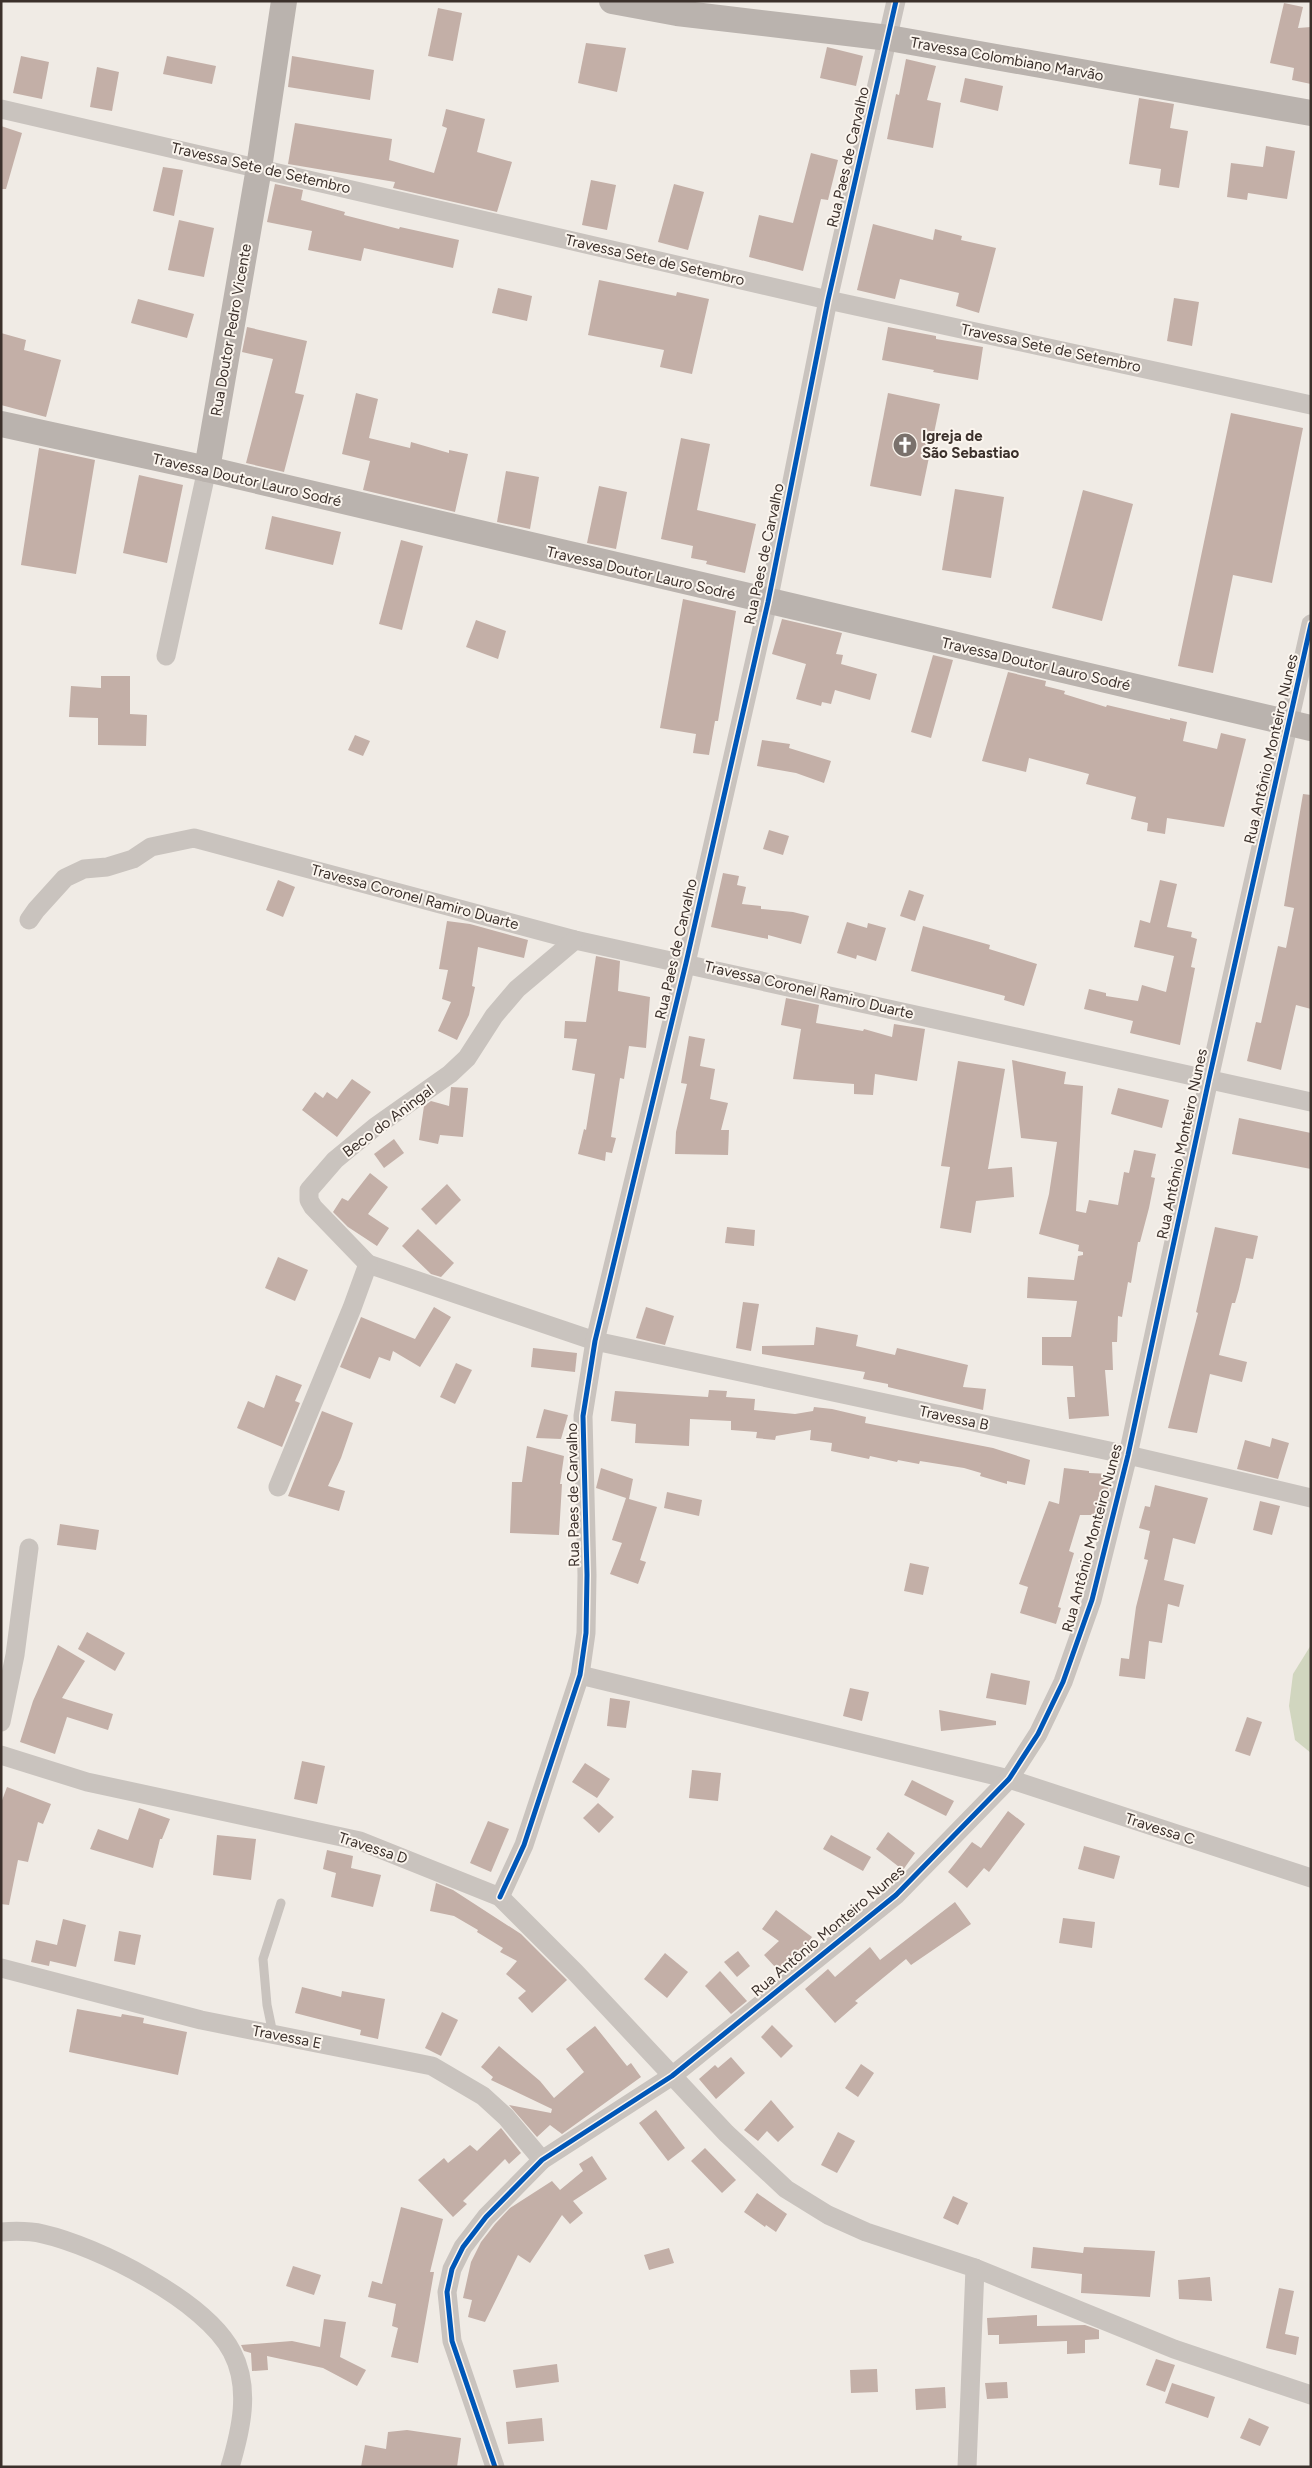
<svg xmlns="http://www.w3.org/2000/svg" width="1312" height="2468" viewBox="0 0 1312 2468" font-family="Figtree,sans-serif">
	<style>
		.green { fill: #d1d6bf }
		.building { fill: #c3afa7 }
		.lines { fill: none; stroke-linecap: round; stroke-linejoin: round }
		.lane { stroke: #c9c3be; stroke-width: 9 }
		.street { stroke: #c9c3be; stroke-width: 19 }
		.secondary { stroke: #bab3ae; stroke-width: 26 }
		.cycleway-casing { stroke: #fbf5ee; stroke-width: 8 }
		.cycleway { stroke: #0057b8; stroke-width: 5 }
		.labels { text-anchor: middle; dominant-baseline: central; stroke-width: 4; stroke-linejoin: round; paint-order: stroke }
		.street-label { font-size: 15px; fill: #3b302b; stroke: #fbf5ee }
		.poi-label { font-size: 15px; font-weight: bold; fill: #3b302b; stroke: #fbf5ee; text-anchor: start }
	</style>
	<rect width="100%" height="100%" fill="#f0ebe5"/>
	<polygon class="green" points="1311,1645 1311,1753 1295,1740 1289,1706 1293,1674"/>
	<g class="building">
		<polygon points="1284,3 1303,7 1298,28 1311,27 1311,84 1292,80 1294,68 1270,63"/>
		<polygon points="438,8 462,13 453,61 428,56"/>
		<polygon points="586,43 626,48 617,92 578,83"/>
		<polygon points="827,47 863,56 856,86 820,78"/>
		<polygon points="21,56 49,62 42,99 13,93"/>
		<polygon points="167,56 216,66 212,84 163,74"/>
		<polygon points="292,56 374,70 370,100 288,87"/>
		<polygon points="906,59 936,66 927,100 941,103 933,148 887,139 896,94 899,95"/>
		<polygon points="97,67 119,72 112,111 90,107"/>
		<polygon points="965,78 1003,86 998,111 960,102"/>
		<polygon points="1139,98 1174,104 1170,128 1188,131 1179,188 1159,185 1161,169 1129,164"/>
		<polygon points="446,109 485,119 477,152 512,162 497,212 393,188 395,182 288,164 295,123 392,139 389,160 434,173 447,128 442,126"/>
		<polygon points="1,126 22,133 6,189 1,189"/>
		<polygon points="1266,146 1295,151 1287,199 1248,193 1247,200 1227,197 1231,163 1263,167"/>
		<polygon points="811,153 838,160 828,200 821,199 803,271 749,257 759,215 793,223"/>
		<polygon points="163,167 183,170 174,216 153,211"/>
		<polygon points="591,180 616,185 607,230 582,225"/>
		<polygon points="275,184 303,190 301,200 345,212 344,215 399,229 400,227 459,240 453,268 364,248 361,261 308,250 312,231 267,222"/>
		<polygon points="674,184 704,192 688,250 658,242"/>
		<polygon points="179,220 214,228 204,277 168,270"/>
		<polygon points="873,224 933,240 935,229 962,236 961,240 996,248 979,313 956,306 959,293 900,279 895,299 857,290"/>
		<polygon points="599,280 676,296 677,292 709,299 692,374 660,367 664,350 588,335"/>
		<polygon points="498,288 532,296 527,321 492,313"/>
		<polygon points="1174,298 1199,302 1192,346 1167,341"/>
		<polygon points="138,299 194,314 187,338 131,323"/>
		<polygon points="247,327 307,341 295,393 304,395 284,472 246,463 273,359 242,352"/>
		<polygon points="888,327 936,336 936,339 983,347 978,380 933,372 934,370 882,360"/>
		<polygon points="1,333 26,340 24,350 61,360 46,417 1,405"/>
		<polygon points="356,393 378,399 369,438 410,448 411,442 449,453 449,450 468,454 455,512 363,490 370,461 342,454"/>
		<polygon points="888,393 940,404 921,496 870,486"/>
		<polygon points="1231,413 1303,428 1272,583 1233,575 1213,673 1178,666"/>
		<polygon points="681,438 710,444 697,510 756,524 745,573 706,564 707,561 691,558 693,546 661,539"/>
		<polygon points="39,448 95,460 76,574 21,565"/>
		<polygon points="506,471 539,477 530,529 497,522"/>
		<polygon points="139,475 183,485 167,563 123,553"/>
		<polygon points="599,486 627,492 616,549 587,543"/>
		<polygon points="955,489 1004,497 991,578 942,570"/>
		<polygon points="1083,490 1133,504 1102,621 1052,608"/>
		<polygon points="272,516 341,532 333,565 265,549"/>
		<polygon points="401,540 423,546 402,630 379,624"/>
		<polygon points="683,599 736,611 718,721 715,721 709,755 693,753 696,734 660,728"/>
		<polygon points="782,619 842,633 836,654 843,655 841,664 877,674 870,700 835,690 831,704 822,702 821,706 796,699 806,664 772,654"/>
		<polygon points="476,620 506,631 498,659 466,647"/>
		<polygon points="933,655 953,660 931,738 911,732"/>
		<polygon points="1008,672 1046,681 1045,686 1065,691 1064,694 1106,707 1107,705 1170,720 1170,718 1187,722 1183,741 1217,749 1221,733 1246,739 1224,827 1167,818 1165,834 1147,831 1148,823 1131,819 1136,797 1086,784 1089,774 1029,758 1026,772 982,761"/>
		<polygon points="101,676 130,676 130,714 147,715 146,746 98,745 98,718 69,717 71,686 101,688"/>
		<polygon points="355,735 370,741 363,756 348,750"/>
		<polygon points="762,740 790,744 789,748 831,761 824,783 796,773 757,766"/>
		<polygon points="1303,794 1311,795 1311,1009 1296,1005 1281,1070 1247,1061 1256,1022 1261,1023 1278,946 1286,948 1294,908 1284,906"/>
		<polygon points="769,830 789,836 783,855 763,849"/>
		<polygon points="723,873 739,876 737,885 746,887 742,904 761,906 761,909 793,912 809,916 801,944 768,935 768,939 711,927"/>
		<polygon points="278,880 295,887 283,917 266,910"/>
		<polygon points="1160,880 1177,884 1167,927 1192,932 1191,937 1197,939 1191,967 1195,968 1180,1045 1130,1033 1133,1021 1084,1009 1089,989 1106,993 1106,996 1138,1001 1142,985 1166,992 1174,956 1134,947 1140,920 1150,923"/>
		<polygon points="909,890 924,895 915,921 900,916"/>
		<polygon points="447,921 470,924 528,940 524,958 478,947 472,986 475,987 469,1015 457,1040 438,1031 451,1002 442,999 448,970 439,969"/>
		<polygon points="847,922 867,928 868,923 886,928 876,961 857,955 856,959 837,953"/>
		<polygon points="923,926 990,945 989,949 1037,964 1024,1006 1004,1000 1005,996 911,971"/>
		<polygon points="596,956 620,961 618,991 650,997 646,1048 629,1046 624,1079 620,1078 611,1137 616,1138 612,1153 606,1152 605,1161 578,1154 584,1129 586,1130 595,1074 572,1070 577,1039 564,1038 565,1021 586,1022"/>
		<polygon points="786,998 819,1005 816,1023 863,1031 864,1029 892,1037 894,1024 925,1029 917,1081 875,1074 873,1095 854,1094 854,1084 793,1079 801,1029 781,1025"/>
		<polygon points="689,1036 705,1039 700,1066 715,1069 710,1099 728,1103 721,1130 729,1130 728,1155 675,1154 676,1132 687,1084 681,1083"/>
		<polygon points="1012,1060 1066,1072 1064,1084 1083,1086 1076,1211 1086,1213 1089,1200 1118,1205 1124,1172 1129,1173 1134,1150 1156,1154 1151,1177 1155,1178 1149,1208 1140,1242 1138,1242 1131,1283 1128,1282 1122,1317 1118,1316 1117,1342 1112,1342 1113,1370 1105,1370 1109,1416 1069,1419 1067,1397 1075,1397 1073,1366 1042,1365 1042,1337 1071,1337 1077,1301 1027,1298 1028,1277 1074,1280 1078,1256 1083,1255 1083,1252 1078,1251 1079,1245 1039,1234 1049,1194 1057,1142 1021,1138"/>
		<polygon points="958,1061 1005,1069 988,1169 1012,1167 1014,1197 976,1201 971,1233 940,1228 950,1167 941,1166"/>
		<polygon points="352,1079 371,1092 337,1137 302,1110 315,1092 323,1098 327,1092 337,1099"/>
		<polygon points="451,1087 468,1088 463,1137 440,1135 438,1144 419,1140 424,1106 431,1101 449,1106"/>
		<polygon points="1118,1088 1169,1100 1162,1128 1111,1114"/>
		<polygon points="1239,1118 1311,1133 1311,1169 1232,1154"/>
		<polygon points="394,1139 404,1153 384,1168 374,1154"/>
		<polygon points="370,1173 388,1187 368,1214 389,1228 377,1246 348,1227 333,1212 342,1198 348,1201"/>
		<polygon points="447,1184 461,1200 436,1225 421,1209"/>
		<polygon points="727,1227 755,1230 754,1246 725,1243"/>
		<polygon points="1215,1227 1258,1236 1253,1259 1246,1258 1239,1289 1235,1303 1232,1303 1219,1355 1247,1362 1242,1382 1210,1374 1197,1433 1168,1428 1198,1313 1196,1312"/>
		<polygon points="418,1229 454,1263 441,1277 431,1274 402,1246"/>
		<polygon points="278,1257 308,1270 295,1301 265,1288"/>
		<polygon points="743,1302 759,1304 751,1351 736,1348"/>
		<polygon points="434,1307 451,1317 420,1367 393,1351 390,1361 379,1357 370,1379 340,1367 361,1317 415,1339"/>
		<polygon points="646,1307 674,1316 665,1345 636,1338"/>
		<polygon points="816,1327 858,1335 856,1346 895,1355 897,1348 968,1365 963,1387 986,1389 983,1410 888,1387 888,1384 863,1379 865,1372 762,1354 762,1346 814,1345"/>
		<polygon points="533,1348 577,1353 575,1372 531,1367"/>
		<polygon points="456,1363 472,1370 455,1404 440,1397"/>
		<polygon points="276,1375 302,1385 295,1401 300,1403 282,1447 237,1428 248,1401 264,1408"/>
		<polygon points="709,1390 727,1391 726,1397 755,1399 754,1410 795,1414 813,1411 814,1407 832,1409 866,1417 865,1423 993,1448 1030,1460 1025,1485 1007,1481 1007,1484 980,1476 981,1473 964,1468 920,1461 919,1464 898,1460 897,1462 870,1456 869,1459 831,1451 832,1443 810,1440 811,1430 776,1436 775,1440 756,1438 757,1432 731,1430 731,1421 690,1419 689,1446 635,1443 636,1424 611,1421 615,1391 708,1397"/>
		<polygon points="544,1409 568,1415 561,1439 536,1438"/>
		<polygon points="322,1411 353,1423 341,1458 328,1486 345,1491 339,1511 288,1496"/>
		<polygon points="1272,1438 1289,1443 1278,1479 1237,1469 1245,1440 1270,1447"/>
		<polygon points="527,1446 564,1456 560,1484 562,1484 559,1535 510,1533 512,1482 522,1482"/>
		<polygon points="601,1468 633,1479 629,1499 657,1507 640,1560 646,1562 638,1584 610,1574 622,1543 612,1540 626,1498 596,1488"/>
		<polygon points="1064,1468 1089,1471 1089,1473 1112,1474 1108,1489 1102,1489 1102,1515 1080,1515 1069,1551 1074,1553 1058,1607 1061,1608 1056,1624 1020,1613 1028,1587 1019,1584 1049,1501 1059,1504"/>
		<polygon points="1155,1485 1208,1498 1195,1544 1173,1538 1164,1580 1184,1585 1179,1607 1168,1604 1162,1643 1149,1641 1145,1679 1119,1676 1121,1658 1129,1659 1136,1607 1148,1560 1144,1559 1150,1531 1139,1528 1145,1506 1150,1507"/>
		<polygon points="667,1492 702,1500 699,1516 664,1508"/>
		<polygon points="1260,1501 1280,1506 1272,1535 1253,1530"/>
		<polygon points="60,1524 99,1530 96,1550 57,1545"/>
		<polygon points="910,1563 929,1567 923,1595 904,1591"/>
		<polygon points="87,1632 125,1653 115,1671 78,1649"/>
		<polygon points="58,1645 85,1661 62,1698 113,1714 108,1730 67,1717 55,1754 20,1742 33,1701"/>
		<polygon points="991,1673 1030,1681 1026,1705 986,1698"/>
		<polygon points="850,1688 869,1692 862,1721 843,1716"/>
		<polygon points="610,1698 630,1701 626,1728 607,1726"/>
		<polygon points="939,1710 996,1721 996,1725 941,1731"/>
		<polygon points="1247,1717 1262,1722 1250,1756 1235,1751"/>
		<polygon points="302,1761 325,1766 317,1804 294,1799"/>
		<polygon points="585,1763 610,1779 597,1798 572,1782"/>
		<polygon points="692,1770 721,1773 718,1801 689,1798"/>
		<polygon points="912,1780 954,1801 946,1816 904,1795"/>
		<polygon points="7,1787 51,1804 43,1824 38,1822 28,1862 18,1860 9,1905 1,1904 1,1803"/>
		<polygon points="598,1803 614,1817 599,1833 583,1818"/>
		<polygon points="139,1808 170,1819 162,1839 160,1839 153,1868 90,1849 98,1829 128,1840"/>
		<polygon points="1008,1811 1025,1824 989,1872 984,1868 967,1888 948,1872 972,1842 981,1848"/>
		<polygon points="488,1821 509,1829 491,1872 470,1863"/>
		<polygon points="888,1832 915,1853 903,1870 876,1849"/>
		<polygon points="217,1835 256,1839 251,1880 213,1875"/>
		<polygon points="831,1835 871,1857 863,1871 823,1849"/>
		<polygon points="1084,1846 1120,1856 1114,1879 1078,1869"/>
		<polygon points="327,1850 353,1856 351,1868 381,1875 373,1907 331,1897 336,1873 323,1869"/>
		<polygon points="436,1883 453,1890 521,1934 567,1980 532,2013 518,1998 526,1991 506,1974 517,1961 500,1952 503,1948 477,1932 478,1930 454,1916 430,1911"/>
		<polygon points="955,1902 971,1924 911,1965 906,1959 855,2001 858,2003 835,2023 805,1989 828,1969 835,1977 870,1947 880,1960"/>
		<polygon points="776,1910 812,1937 799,1956 797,1954 782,1968 776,1968 764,1955 779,1941 762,1929"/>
		<polygon points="1063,1918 1095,1922 1092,1948 1059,1943"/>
		<polygon points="63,1919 86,1925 76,1967 50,1961 49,1966 31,1962 36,1940 57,1945"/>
		<polygon points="119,1931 141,1935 135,1965 114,1961"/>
		<polygon points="738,1951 750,1966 737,1977 724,1962"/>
		<polygon points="665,1953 688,1972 667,1998 644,1979"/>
		<polygon points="720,1971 747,2001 731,2014 705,1986"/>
		<polygon points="302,1987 341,1997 342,1991 385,1999 378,2039 360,2035 361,2030 295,2013"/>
		<polygon points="77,2009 121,2017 122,2014 144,2018 143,2023 187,2032 178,2075 69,2052"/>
		<polygon points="442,2012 458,2020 441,2056 425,2048"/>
		<polygon points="772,2025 793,2046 781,2058 761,2037"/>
		<polygon points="595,2026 627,2066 631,2063 641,2077 562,2134 550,2125 537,2137 509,2105 551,2113 552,2109 491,2080 493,2077 481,2067 499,2046 540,2081 554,2098 584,2072 566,2049"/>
		<polygon points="731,2057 745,2073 716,2099 699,2079 715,2065 718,2068"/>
		<polygon points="861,2064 874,2073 858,2097 845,2088"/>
		<polygon points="771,2100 794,2127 778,2142 767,2131 758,2141 744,2130"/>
		<polygon points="656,2110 685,2148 668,2161 639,2123"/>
		<polygon points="501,2128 521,2153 509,2164 505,2159 463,2201 467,2204 453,2217 418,2180 444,2158 448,2163 470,2145 477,2151"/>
		<polygon points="838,2132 855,2141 837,2173 821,2165"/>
		<polygon points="705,2148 736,2180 722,2193 691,2161"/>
		<polygon points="592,2156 607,2179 573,2201 583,2213 570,2224 562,2215 530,2263 518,2255 485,2322 468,2317 472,2300 463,2298 471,2262 481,2242 495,2224 510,2208 552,2181 560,2190 583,2171 579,2164"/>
		<polygon points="757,2193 787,2214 776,2232 766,2225 765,2227 744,2212"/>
		<polygon points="953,2196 968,2203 958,2225 943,2218"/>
		<polygon points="401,2207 443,2219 430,2272 434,2272 418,2363 391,2357 398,2328 392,2326 396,2304 368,2297 372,2281 382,2284"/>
		<polygon points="1033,2247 1083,2253 1084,2247 1155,2251 1150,2297 1081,2293 1082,2274 1031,2268"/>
		<polygon points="669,2248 674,2263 649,2270 644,2255"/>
		<polygon points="293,2266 321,2275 314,2295 286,2286"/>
		<polygon points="1210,2277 1212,2301 1179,2299 1178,2280"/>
		<polygon points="1279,2288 1294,2291 1285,2334 1299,2337 1296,2355 1266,2348"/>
		<polygon points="1037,2315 1037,2326 1085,2325 1099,2330 1099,2339 1085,2340 1085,2353 1067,2354 1067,2341 999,2344 999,2335 988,2335 987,2318"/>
		<polygon points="324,2319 346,2322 340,2357 366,2370 357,2386 323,2368 267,2356 268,2370 252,2371 251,2353 244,2351 241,2345 292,2341 320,2347"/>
		<polygon points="1156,2359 1175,2365 1165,2392 1146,2385"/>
		<polygon points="557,2364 559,2382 516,2388 513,2370"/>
		<polygon points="877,2369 878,2392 851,2393 850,2370"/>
		<polygon points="1007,2382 1008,2398 987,2399 985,2383"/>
		<polygon points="1172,2383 1215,2397 1208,2418 1165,2403"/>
		<polygon points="945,2387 946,2408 916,2410 915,2389"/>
		<polygon points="542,2418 544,2441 508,2444 506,2422"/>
		<polygon points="1249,2418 1269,2427 1260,2446 1240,2438"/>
		<polygon points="407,2430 461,2438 457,2467 361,2467 365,2445 386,2449 388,2432"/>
	</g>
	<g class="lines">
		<polyline class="lane" points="273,2034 267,2005 263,1959 281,1903"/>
		<g class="street">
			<polyline points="1,109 828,300 1311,405"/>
			<polyline points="166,656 207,469"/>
			<polyline points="29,920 36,910 65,878 84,869 107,867 133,859 151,847 194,838 575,940 1311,1102"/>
			<polyline points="368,1264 595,1341 1128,1455 1311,1498"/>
			<polyline points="368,1264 313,1207 309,1200 309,1190 335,1160 375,1127 450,1074 467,1058 494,1016 517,989 575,940"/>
			<polyline points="278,1487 352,1308 368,1264"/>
			<polyline points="580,1675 1009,1779 1311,1878"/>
			<polyline points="1,1722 15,1655 29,1548"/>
			<polyline points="1,1755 87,1782 360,1841 500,1897 576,1973 726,2133 786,2189 828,2215 866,2232 975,2268 1174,2349 1311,2395"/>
			<polyline points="500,1897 524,1845 580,1675 586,1633 587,1575 583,1416 595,1341 686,963 768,602 828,300 896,1"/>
			<polyline points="1,1968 201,2020 432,2066 483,2096 506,2117 542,2160"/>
			<path d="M1,2232c13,-1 29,-1 42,2 54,12 163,67 189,118 19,36 9,78 -2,115"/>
			<polyline points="495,2467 452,2341 447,2292 452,2269 463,2247 486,2217 542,2160 672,2076 896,1895 1009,1779 1038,1734 1063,1682 1092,1600 1128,1455 1209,1079 1311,624"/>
			<polyline points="967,2467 975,2268"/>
		</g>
		<g class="secondary">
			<polyline points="612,1 677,13 889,38 1311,113"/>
			<polyline points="1,424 207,469 1311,728"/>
			<polyline points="207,469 259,168 284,1"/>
		</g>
		<defs>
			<g id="cycleway">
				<polyline points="500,1897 524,1845 580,1675 586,1633 587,1575 583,1416 595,1341 686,963 768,602 828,300 896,1"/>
				<polyline points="495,2467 452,2341 447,2292 452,2269 463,2247 486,2217 542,2160 672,2076 896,1895 1009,1779 1038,1734 1063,1682 1092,1600 1128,1455 1209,1079 1311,624"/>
			</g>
		</defs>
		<use href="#cycleway" class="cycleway-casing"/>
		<use href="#cycleway" class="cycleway"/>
	</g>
	<defs>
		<symbol id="church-disc" viewBox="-11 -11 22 22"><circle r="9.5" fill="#7a716c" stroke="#fbf5ee"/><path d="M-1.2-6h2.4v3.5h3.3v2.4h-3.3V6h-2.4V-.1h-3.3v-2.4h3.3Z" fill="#fff"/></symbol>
	</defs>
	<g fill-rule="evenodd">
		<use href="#church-disc" x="891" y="431" width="28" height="28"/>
	</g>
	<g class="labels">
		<g class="street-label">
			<text transform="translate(1007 59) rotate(10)">Travessa Colombiano Marvão</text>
			<text transform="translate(848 157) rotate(-77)">Rua Paes de Carvalho</text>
			<text transform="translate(261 168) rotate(13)">Travessa Sete de Setembro</text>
			<text transform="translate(655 260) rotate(13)">Travessa Sete de Setembro</text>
			<text transform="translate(231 330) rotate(-80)">Rua Doutor Pedro Vicente</text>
			<text transform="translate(1051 348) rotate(12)">Travessa Sete de Setembro</text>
			<text transform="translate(247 480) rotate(13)">Travessa Doutor Lauro Sodré</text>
			<text transform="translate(764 554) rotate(-78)">Rua Paes de Carvalho</text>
			<text transform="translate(641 573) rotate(13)">Travessa Doutor Lauro Sodré</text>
			<text transform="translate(1036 664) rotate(13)">Travessa Doutor Lauro Sodré</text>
			<text transform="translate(1271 749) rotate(-77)">Rua Antônio Monteiro Nunes</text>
			<text transform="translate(415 897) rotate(15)">Travessa Coronel Ramiro Duarte</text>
			<text transform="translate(676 949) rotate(-77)">Rua Paes de Carvalho</text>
			<text transform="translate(809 990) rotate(13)">Travessa Coronel Ramiro Duarte</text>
			<text transform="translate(388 1121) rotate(-37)">Beco do Aningal</text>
			<text transform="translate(1182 1144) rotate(-78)">Rua Antônio Monteiro Nunes</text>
			<text transform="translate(954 1418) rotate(12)">Travessa B</text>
			<text transform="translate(573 1495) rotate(-91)">Rua Paes de Carvalho</text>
			<text transform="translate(1092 1538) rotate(-75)">Rua Antônio Monteiro Nunes</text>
			<text transform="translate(1160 1829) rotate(18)">Travessa C</text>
			<text transform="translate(373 1848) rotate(18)">Travessa D</text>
			<text transform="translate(828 1931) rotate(-40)">Rua Antônio Monteiro Nunes</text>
			<text transform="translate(287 2037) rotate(11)">Travessa E</text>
		</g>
		<g class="poi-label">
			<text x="922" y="436">Igreja de<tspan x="922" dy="17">São Sebastiao</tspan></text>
		</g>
	</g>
	<rect width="1312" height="2468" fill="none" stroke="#3b302b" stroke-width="5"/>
</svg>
